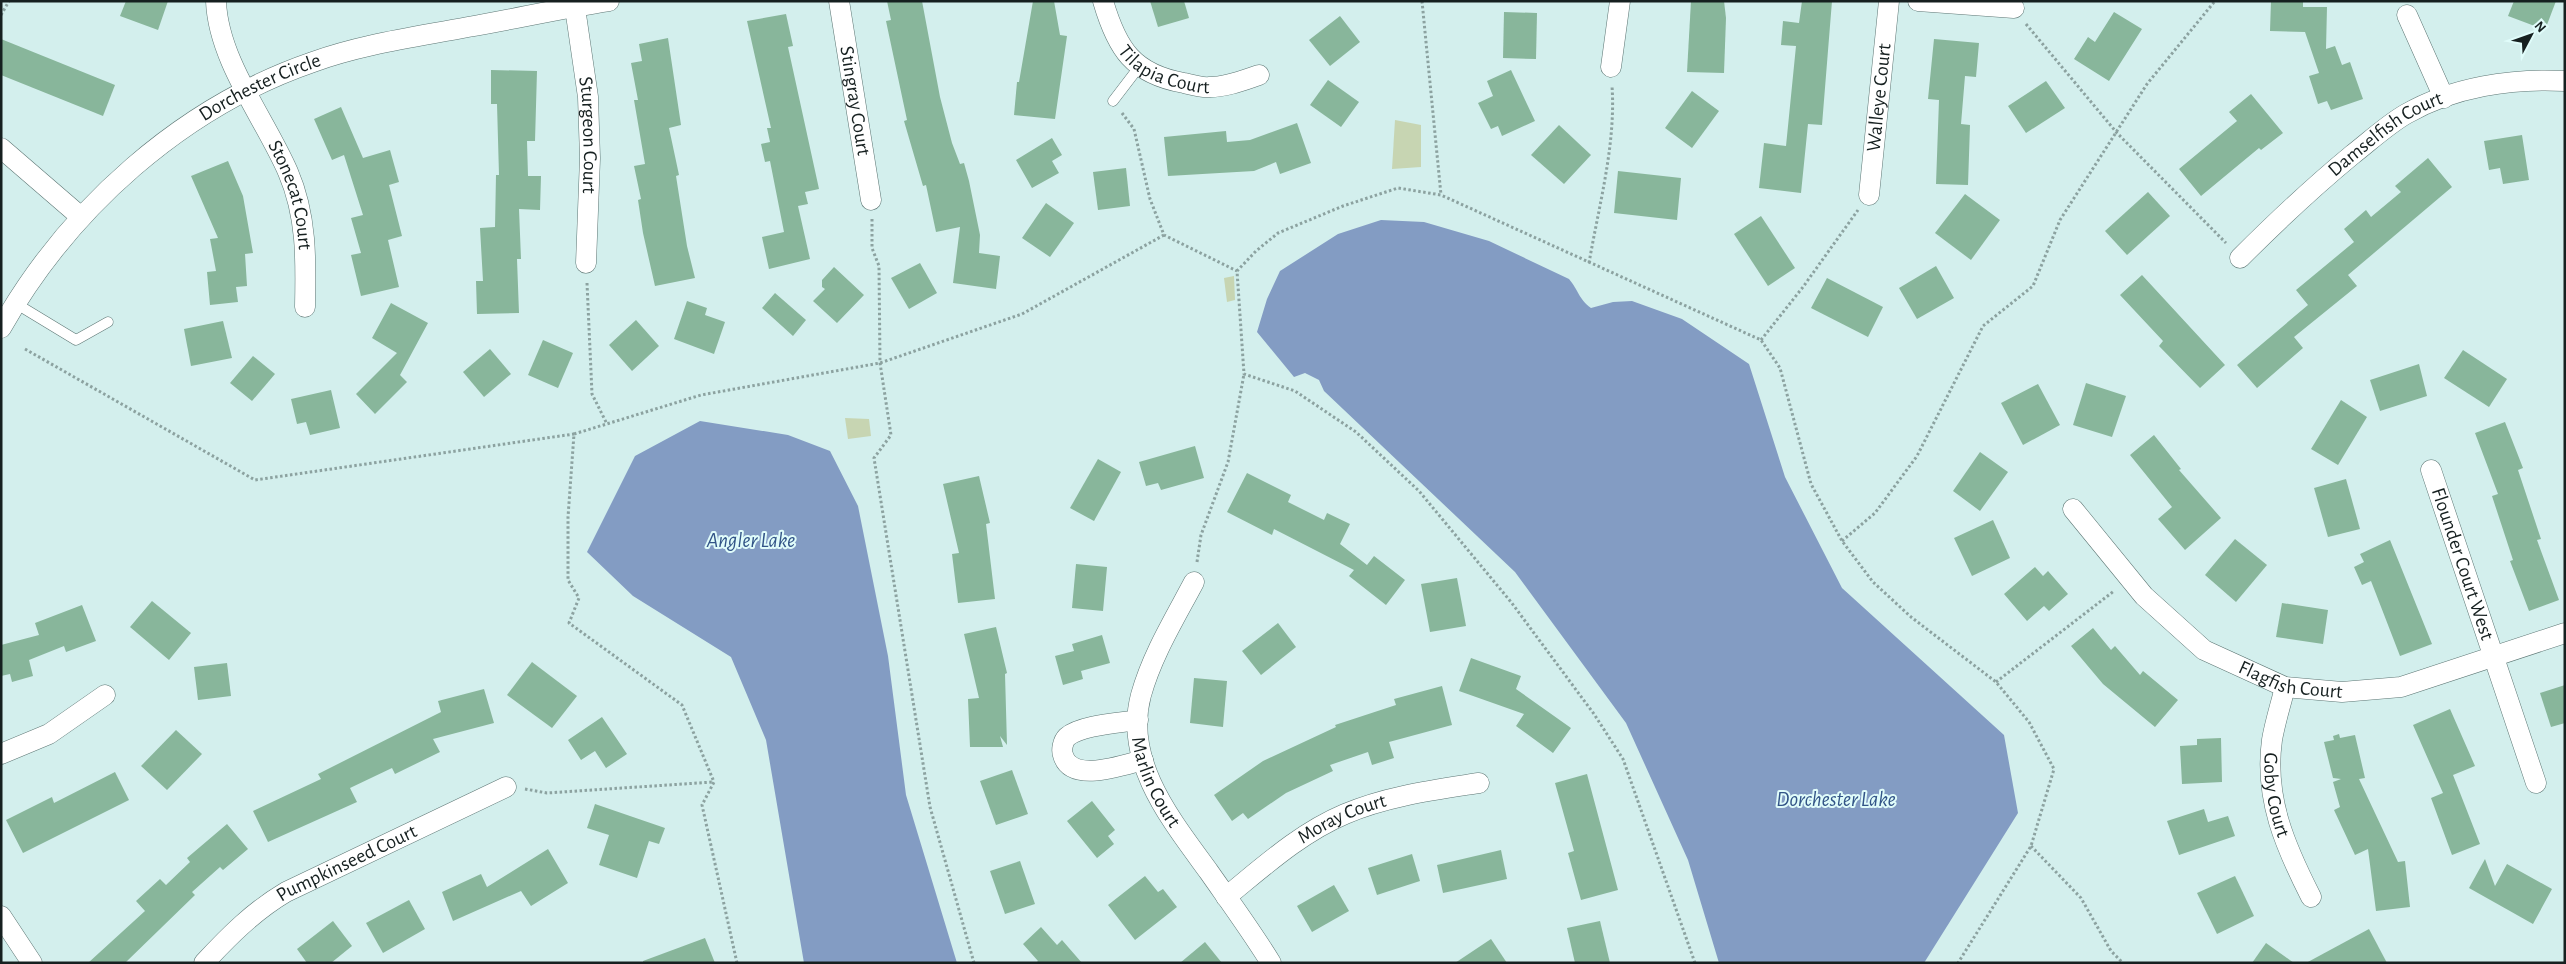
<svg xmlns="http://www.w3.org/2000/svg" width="2566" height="964" viewBox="0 0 2566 964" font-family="'Alegreya Sans',sans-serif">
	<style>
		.green { fill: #c7d5b2 }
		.water { fill: #839cc3 }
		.building { fill: #88b69b }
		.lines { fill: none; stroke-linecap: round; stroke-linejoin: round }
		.service-casing { stroke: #5d7674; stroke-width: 11 }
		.minor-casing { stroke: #5d7674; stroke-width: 21 }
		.path { stroke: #8ca2a0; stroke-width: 3; stroke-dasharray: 2.5 2.5; stroke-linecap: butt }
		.service { stroke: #fff; stroke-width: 10 }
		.minor { stroke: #fff; stroke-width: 20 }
		.labels { text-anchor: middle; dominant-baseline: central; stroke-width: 4; stroke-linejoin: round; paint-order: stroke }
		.street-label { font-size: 20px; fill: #162020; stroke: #e0fcfa }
		.water-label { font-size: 21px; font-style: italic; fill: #325487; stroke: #e0fcfa }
	</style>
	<rect width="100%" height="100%" fill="#d3efed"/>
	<g class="green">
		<polygon points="1395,120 1421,125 1421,167 1392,169"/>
		<polygon points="1234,276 1235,300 1227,302 1224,278"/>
		<polygon points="845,418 869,419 871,436 848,439"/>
	</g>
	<g class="water">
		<path d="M1381,220l43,2 65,19 80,38c10,12 9,19 22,29l22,-6 19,-1 50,18 67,45 36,113 57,111 162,147 14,78 -94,150h-205l-31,-103 -62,-137 -111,-151 -191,-181 -5,-11 -14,-7 -11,4 -37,-45 10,-33 13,-28 58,-37z"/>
		<polygon points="700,421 788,435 830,451 858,506 888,656 906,795 957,963 804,963 766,740 731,657 633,596 587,552 635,456"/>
	</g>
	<g class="building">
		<polygon points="126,1 168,1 158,30 120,16"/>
		<polygon points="887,1 922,1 940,97 952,143 960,164 964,163 969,181 980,235 979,253 1000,256 996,289 953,283 960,227 936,232 926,185 923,186 904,121 907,120 886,21 891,20"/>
		<polygon points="1033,1 1054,1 1060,35 1067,36 1055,119 1014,115 1017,82 1019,82"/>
		<polygon points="1150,1 1184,1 1189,18 1158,27"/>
		<polygon points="1691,1 1724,1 1726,18 1724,73 1687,72"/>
		<polygon points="1802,1 1832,1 1822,125 1808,124 1801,193 1759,188 1764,143 1786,146 1796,46 1781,45 1783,21 1799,23"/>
		<polygon points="2271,1 2303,1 2303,7 2327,7 2326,49 2335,46 2342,65 2350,62 2363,99 2331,110 2327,101 2318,104 2309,76 2319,73 2305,32 2270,31"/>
		<polygon points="2514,1 2556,1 2545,30 2508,16"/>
		<polygon points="1504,12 1537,13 1536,59 1503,58"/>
		<polygon points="2114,12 2142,29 2109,81 2074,59 2088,37 2095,42"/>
		<polygon points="786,14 793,46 788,47 819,189 805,192 808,204 798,206 810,259 769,269 762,237 784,232 770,161 765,162 761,144 770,142 767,128 771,128 747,21"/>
		<polygon points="1340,16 1360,42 1330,66 1309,40"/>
		<polygon points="668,38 681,125 669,128 679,175 676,176 687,246 695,278 655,286 643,233 638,200 641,199 634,166 645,164 634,100 638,100 631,63 642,61 639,44"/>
		<polygon points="1,39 115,85 103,116 1,75"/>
		<polygon points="1934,39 1979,43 1976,77 1965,76 1961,124 1970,125 1968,185 1936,184 1939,100 1928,99"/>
		<polygon points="491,70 537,71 535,141 527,141 528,176 541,176 540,210 519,209 521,259 517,259 519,313 477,314 476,281 483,281 480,228 495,227 496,175 499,175 497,104 491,104"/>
		<polygon points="1511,70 1535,121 1502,136 1498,126 1491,129 1478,103 1493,96 1487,81"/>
		<polygon points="1328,80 1359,102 1341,127 1310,105"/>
		<polygon points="2046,81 2065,108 2026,133 2008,106"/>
		<polygon points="1692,91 1719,111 1692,148 1665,128"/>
		<polygon points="2251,94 2283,133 2261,150 2259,148 2201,196 2179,169 2237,121 2229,112"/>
		<polygon points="341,107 363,158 390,150 399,182 389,185 402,236 388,240 399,287 361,296 351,255 361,253 351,218 363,215 344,155 332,160 314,119"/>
		<polygon points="1297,123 1311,163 1280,174 1276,162 1254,171 1168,176 1164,137 1226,131 1227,142 1250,140"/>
		<polygon points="1559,125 1591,155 1564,184 1531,155"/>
		<polygon points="2522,135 2529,180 2503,184 2500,168 2489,170 2484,141"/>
		<polygon points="1052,138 1062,155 1052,161 1059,173 1032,188 1016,160"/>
		<polygon points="2428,158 2452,187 2348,275 2357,286 2294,337 2303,348 2257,388 2237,365 2308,305 2296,290 2354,242 2344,229 2366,210 2371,217 2401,192 2395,186"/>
		<polygon points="228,161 243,196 253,253 245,254 247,286 236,287 238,302 210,305 207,272 216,271 210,239 218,238 191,176"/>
		<polygon points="1126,168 1130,206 1098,210 1093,172"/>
		<polygon points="1618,171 1681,178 1677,220 1614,213"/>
		<polygon points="2148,192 2170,216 2127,255 2105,231"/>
		<polygon points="1965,194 2000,220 1971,260 1935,233"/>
		<polygon points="1046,203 1074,223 1050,257 1022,238"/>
		<polygon points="1761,216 1795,268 1768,286 1734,234"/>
		<polygon points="920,263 937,293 909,309 891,278"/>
		<polygon points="1936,266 1954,298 1917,319 1899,288"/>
		<polygon points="834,267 864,295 837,323 813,301 825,289 822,287 822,280"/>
		<polygon points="2142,275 2225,365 2200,388 2159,346 2163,341 2120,295"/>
		<polygon points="1827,278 1883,307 1868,337 1811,308"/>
		<polygon points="775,293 806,320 793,336 762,308"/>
		<polygon points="687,301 707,308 705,315 725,322 714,354 674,339"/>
		<polygon points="391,303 428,323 400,375 407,382 375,414 356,394 397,353 372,338"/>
		<polygon points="636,320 659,346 632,371 609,345"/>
		<polygon points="223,321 232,358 191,366 184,329"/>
		<polygon points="543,340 573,353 558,388 528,375"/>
		<polygon points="490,349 511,374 484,397 463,372"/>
		<polygon points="2463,350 2507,379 2489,407 2444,378"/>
		<polygon points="253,356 275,374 252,401 230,383"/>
		<polygon points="2419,364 2427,396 2380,411 2370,380"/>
		<polygon points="2086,383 2126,396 2112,437 2073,425"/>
		<polygon points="2038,384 2060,425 2023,445 2001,403"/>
		<polygon points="331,390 340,428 310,435 306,422 297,424 291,399"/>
		<polygon points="2341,400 2367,417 2338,465 2311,449"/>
		<polygon points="2505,422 2523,468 2518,470 2541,539 2537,540 2559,600 2529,611 2510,561 2513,560 2492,496 2498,494 2475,433"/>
		<polygon points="2154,435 2181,469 2179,470 2221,518 2185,550 2158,519 2172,507 2130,455"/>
		<polygon points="1195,446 1204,478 1161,490 1158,483 1146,486 1139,462"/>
		<polygon points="1980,452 2008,472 1980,511 1953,491"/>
		<polygon points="1098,459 1121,472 1094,521 1070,508"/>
		<polygon points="1247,473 1291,495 1288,502 1324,520 1327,513 1350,524 1340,544 1367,565 1374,556 1405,580 1386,605 1349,576 1354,570 1274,529 1272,535 1227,512"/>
		<polygon points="979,476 990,523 986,524 995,599 958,603 952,554 959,553 943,484"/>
		<polygon points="2346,479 2360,529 2328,537 2314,488"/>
		<polygon points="1993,520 2010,558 1972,576 1954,538"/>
		<polygon points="2235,539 2267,565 2236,602 2205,575"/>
		<polygon points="2390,540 2432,644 2400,656 2371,581 2362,585 2354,567 2364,562 2360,554"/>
		<polygon points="1076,564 1107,567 1103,611 1072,608"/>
		<polygon points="2035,567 2043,576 2048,571 2068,594 2049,611 2044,606 2027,621 2004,594"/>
		<polygon points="1457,578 1466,626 1430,632 1421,584"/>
		<polygon points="152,601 191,633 169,660 130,627"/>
		<polygon points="2282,603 2328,610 2323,644 2276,637"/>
		<polygon points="82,605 96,641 66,652 64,646 29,660 33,676 12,682 10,674 1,676 1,645 39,635 35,623"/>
		<polygon points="1278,623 1296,647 1261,675 1242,651"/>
		<polygon points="996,627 1007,673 1005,674 1007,745 1000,736 1003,747 970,747 968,699 979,698 964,634"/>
		<polygon points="2093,628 2111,650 2115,646 2140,675 2143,671 2178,700 2155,727 2103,684 2071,646"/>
		<polygon points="1102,635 1110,663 1081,671 1083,679 1063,685 1055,656 1074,651 1072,644"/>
		<polygon points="1471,658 1521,676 1516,689 1571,728 1553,753 1516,726 1524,714 1459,691"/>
		<polygon points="532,662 577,696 552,728 507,695"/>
		<polygon points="227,663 231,696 198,700 194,667"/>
		<polygon points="1194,678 1227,681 1223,727 1190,723"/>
		<polygon points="2565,685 2565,723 2551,727 2540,693"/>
		<polygon points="1442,686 1452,725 1389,742 1394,758 1372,765 1368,752 1330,765 1333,771 1286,793 1248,819 1243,813 1232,821 1214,795 1263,761 1336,727 1335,725 1396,705 1394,699"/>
		<polygon points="484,689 494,723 433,739 440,752 395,774 392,768 350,788 357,802 268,842 253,811 321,779 318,774 441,712 438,701"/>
		<polygon points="2450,709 2475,766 2453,775 2480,844 2452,855 2431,798 2443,793 2413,725"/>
		<polygon points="602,717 627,754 606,768 595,751 581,760 568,740"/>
		<polygon points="176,730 202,754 167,790 141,766"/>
		<polygon points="2339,734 2340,738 2355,735 2365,778 2359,779 2398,862 2405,861 2410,907 2376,911 2368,849 2355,855 2334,810 2340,807 2333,782 2341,779 2333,778 2324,742 2334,740 2333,736"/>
		<polygon points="2221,738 2222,782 2182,784 2180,746 2197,745 2197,739"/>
		<polygon points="1012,770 1028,814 996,825 980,781"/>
		<polygon points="115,772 129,800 23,853 6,820 52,797 54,803"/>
		<polygon points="1587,774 1618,890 1581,900 1568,853 1574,851 1555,783"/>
		<polygon points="1092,801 1115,830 1108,836 1114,844 1097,858 1067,821"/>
		<polygon points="595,804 665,828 659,844 649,841 637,878 599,865 609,835 587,828"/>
		<polygon points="2204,809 2208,822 2228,816 2235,836 2179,855 2167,821"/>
		<polygon points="227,824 248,849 223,870 220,867 192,892 195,895 125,963 88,963 145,911 136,901 160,879 166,885 190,862 187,858"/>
		<polygon points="548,849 568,883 531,906 521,891 453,921 442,892 481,874 487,887"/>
		<polygon points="1501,850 1507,879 1443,893 1437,865"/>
		<polygon points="1412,854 1420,881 1377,895 1368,868"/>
		<polygon points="2485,859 2495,886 2507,864 2552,889 2533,924 2469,888"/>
		<polygon points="1020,861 1035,904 1005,914 990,871"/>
		<polygon points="1145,876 1158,892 1163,889 1177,907 1135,940 1108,905"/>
		<polygon points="2235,876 2254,916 2217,934 2197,893"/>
		<polygon points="1334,885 1349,911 1312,932 1297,906"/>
		<polygon points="409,900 425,929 383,953 366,923"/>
		<polygon points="333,921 352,946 331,963 307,963 297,949"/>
		<polygon points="1600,921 1610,963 1575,963 1567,928"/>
		<polygon points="1041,927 1057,945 1062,940 1082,963 1036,963 1038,961 1023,944"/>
		<polygon points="2369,929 2387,963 2306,963"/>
		<polygon points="705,938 715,963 643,963 643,961"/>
		<polygon points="1491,939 1507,963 1455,963"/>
		<polygon points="1205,942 1222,963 1180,963"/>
		<polygon points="2266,943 2294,963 2252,963"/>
	</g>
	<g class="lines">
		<defs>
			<g id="service">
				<polyline points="1113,101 1139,67"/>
				<polyline points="15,303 76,340 108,322"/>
			</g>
			<g id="minor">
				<path id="s1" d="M216,1c2,59 49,118 72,171 19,44 18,88 17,135"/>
				<path id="s2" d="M574,1l14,96 2,61 -4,105"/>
				<path id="s3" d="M839,1l32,199"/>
				<path id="s4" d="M1103,1c14,48 30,73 81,82 8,2 18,5 26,4 17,0 34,-7 49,-12"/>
				<polyline points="1918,1 2014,8"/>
				<polyline points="2407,15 2444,98"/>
				<polyline points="1611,67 1620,1"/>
				<polyline points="1,148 81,217"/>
				<path id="s5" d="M1869,195l20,-194"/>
				<path id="s6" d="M2240,258c37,-37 72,-70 112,-103 18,-14 35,-30 54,-41 47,-27 106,-36 159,-33"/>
				<path id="s7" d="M1,328c68,-120 181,-221 312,-266 50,-18 103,-25 155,-35 47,-8 94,-19 141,-26"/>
				<path id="s8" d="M2431,470l105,313"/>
				<path id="s9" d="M2073,509l71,87 60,54 81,37 57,5 59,-5 164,-54"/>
				<path id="s10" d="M1194,582c-19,36 -42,73 -53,113 -18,67 31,126 68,177 21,30 43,60 62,91"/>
				<path id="s11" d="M2285,687c-4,17 -10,35 -13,53 -8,58 13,106 39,157"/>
				<path d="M1138,720c-18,3 -57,5 -71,17 -4,4 -6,13 -4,18 8,29 60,10 80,5"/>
				<polyline points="1,754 49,734 105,695"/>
				<path id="s12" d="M1226,897c37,-30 74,-64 119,-83 42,-18 89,-24 134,-31"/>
				<polyline points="1,916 32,963"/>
				<path id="s13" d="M204,963c25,-27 50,-52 82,-71l220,-105"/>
			</g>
		</defs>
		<use href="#service" class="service-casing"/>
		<use href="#minor" class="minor-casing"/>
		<g class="path">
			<polyline points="1422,1 1441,195"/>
			<polyline points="1,15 9,1"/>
			<polyline points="2026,24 2117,133 2226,243"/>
			<polyline points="1122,113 1134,129 1150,199 1164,235 1237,271"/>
			<polyline points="872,219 872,248 879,266 880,363 891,435 874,458 930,807 974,963"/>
			<path d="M1589,263c10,-58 27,-119 23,-177"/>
			<polyline points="587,283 592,394 607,424"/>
			<polyline points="1761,340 1803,287 1858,210"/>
			<polyline points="25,349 255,480 574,434"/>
			<polyline points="1842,541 1875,513 1917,456 1983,326 2033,286 2060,220 2147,84 2215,1"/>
			<polyline points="1197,562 1201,535 1228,462 1244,374"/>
			<polyline points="1996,682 2114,591"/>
			<polyline points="525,789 547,793 713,782"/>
			<polyline points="2031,846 2081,898 2111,951 2123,963"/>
			<polyline points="737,963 702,805 714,782 682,705 569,623 579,598 568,580 568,517 574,434 701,395 880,363 1022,314 1164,235"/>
			<polyline points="1695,963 1623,759 1594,714 1511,602 1419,491 1356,432 1295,391 1244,374 1237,271 1256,251 1278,233 1343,206 1398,188 1441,195 1761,340 1780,368 1811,484 1842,541 1873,582 1911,617 1996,682 2029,722 2054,769 2031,846 1958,963"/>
		</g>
		<use href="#service" class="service"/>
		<use href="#minor" class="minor"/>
	</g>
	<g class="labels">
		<g class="street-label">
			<text stroke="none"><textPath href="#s4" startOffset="100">Tilapia Court</textPath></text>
			<text stroke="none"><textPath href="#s7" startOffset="360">Dorchester Circle</textPath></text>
			<text stroke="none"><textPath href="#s5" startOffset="98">Walleye Court</textPath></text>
			<text stroke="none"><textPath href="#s3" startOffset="101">Stingray Court</textPath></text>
			<text stroke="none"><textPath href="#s2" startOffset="135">Sturgeon Court</textPath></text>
			<text stroke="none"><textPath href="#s6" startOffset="192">Damselfish Court</textPath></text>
			<text stroke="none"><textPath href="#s1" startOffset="210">Stonecat Court</textPath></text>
			<text stroke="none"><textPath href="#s8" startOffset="99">Flounder Court West</textPath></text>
			<text stroke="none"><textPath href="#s9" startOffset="286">Flagfish Court</textPath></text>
			<text stroke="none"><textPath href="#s10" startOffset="216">Marlin Court</textPath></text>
			<text stroke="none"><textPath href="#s11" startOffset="110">Goby Court</textPath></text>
			<text stroke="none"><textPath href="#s12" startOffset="141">Moray Court</textPath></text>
			<text stroke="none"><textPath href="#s13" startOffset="176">Pumpkinseed Court</textPath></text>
		</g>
		<g class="water-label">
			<text x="751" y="540">Angler Lake</text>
			<text x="1836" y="799">Dorchester Lake</text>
		</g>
	</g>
	<rect width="2566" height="964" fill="none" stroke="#162020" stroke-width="5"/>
	<g transform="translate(2531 35) rotate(49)" stroke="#e0fcfa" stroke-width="4" paint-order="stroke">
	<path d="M0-4L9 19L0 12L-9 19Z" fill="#162020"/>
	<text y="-8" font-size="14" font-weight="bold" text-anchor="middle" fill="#162020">N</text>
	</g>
</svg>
